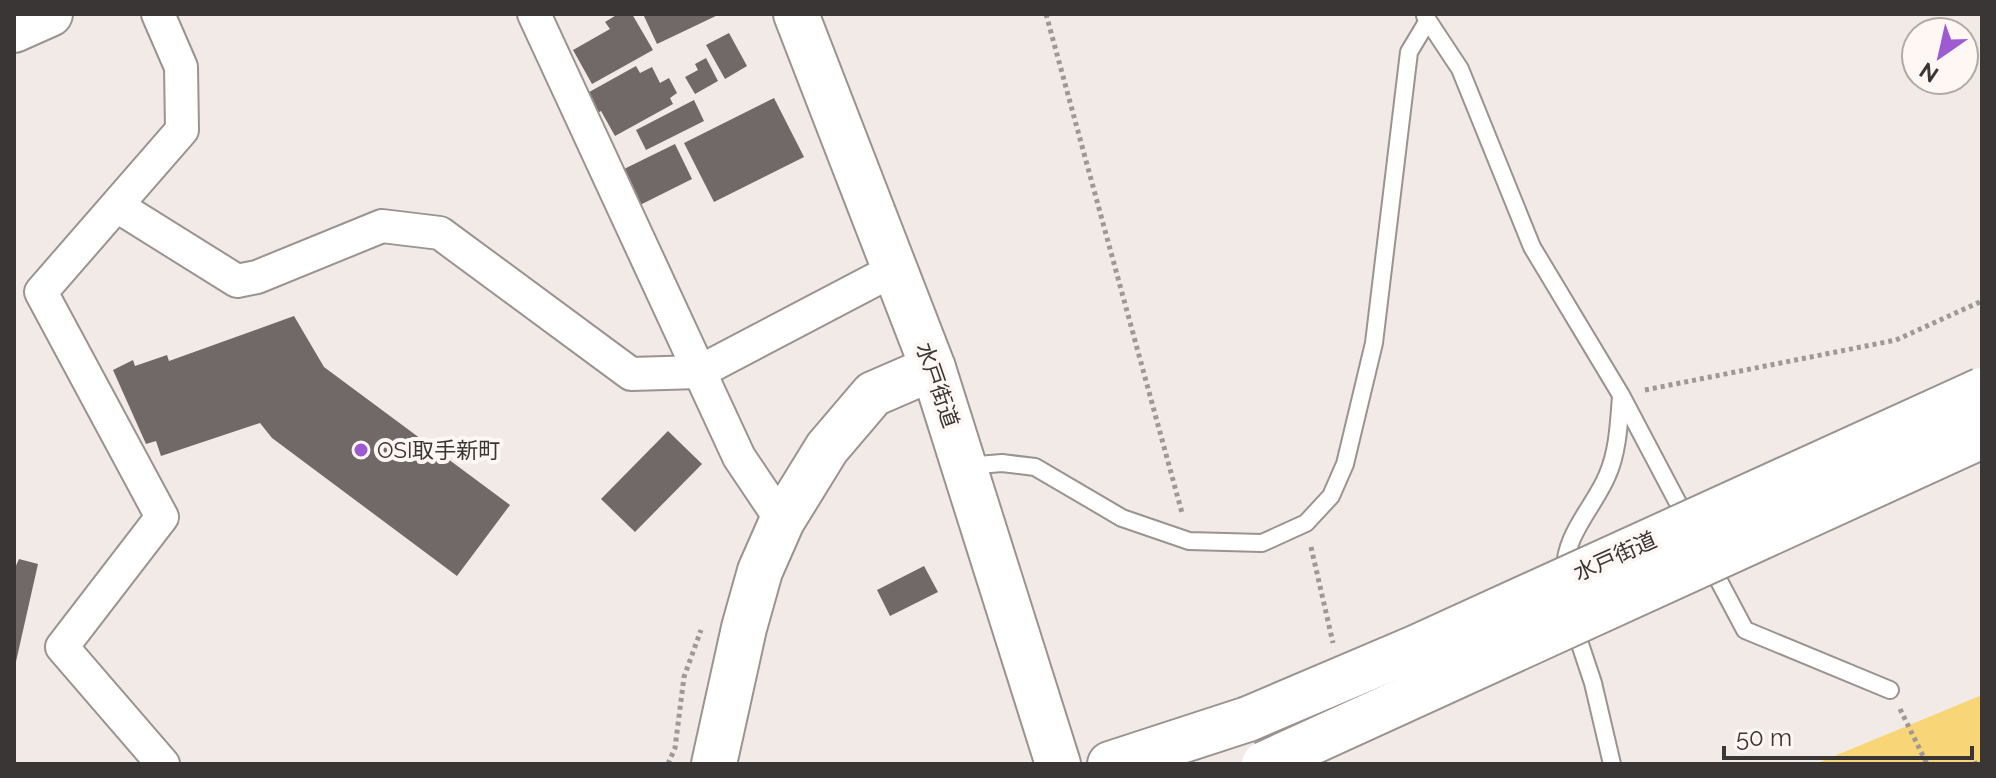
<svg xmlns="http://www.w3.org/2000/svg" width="1996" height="778" viewBox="0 0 1996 778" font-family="Raleway,'Noto Sans JP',sans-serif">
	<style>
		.green { fill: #f8d678 }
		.building { fill: #706967 }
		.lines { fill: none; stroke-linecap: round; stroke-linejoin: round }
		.lane-casing { stroke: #9a938f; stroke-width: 20 }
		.street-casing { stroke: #9a938f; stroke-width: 36 }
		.secondary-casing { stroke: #9a938f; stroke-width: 48 }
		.primary-casing { stroke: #9a938f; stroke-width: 48 }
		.highway-casing { stroke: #9a938f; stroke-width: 48 }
		.path { stroke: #9e9996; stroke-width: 5; stroke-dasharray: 4 4; stroke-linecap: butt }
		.lane { stroke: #fff; stroke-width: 16 }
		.street { stroke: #fff; stroke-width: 32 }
		.secondary { stroke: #fff; stroke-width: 44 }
		.primary { stroke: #fff; stroke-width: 44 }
		.highway { stroke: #fff; stroke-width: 44 }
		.highway-bridge-casing { stroke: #9a938f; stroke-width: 48; stroke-linecap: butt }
		.highway-bridge { stroke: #fff; stroke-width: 44 }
		.poi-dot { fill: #9c5bd1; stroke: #fff7f3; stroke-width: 3 }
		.labels { text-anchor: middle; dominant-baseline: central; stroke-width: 8; stroke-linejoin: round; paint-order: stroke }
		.street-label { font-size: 22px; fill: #393635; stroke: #fff7f3 }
		.poi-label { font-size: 22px; fill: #393635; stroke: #fff7f3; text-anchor: start }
	</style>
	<rect width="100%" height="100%" fill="#f1eae6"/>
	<polygon class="green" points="1982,695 1982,764 1815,764"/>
	<g class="building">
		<polygon points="618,14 632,14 653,50 592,84 573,50 610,29 605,22"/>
		<polygon points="643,14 720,14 657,44"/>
		<polygon points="729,33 747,66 725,79 706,45"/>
		<polygon points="706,58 718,81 695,94 685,77 698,70 695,64"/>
		<polygon points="636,66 640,73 652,67 660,83 669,78 677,93 670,98 673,104 615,136 601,111 592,116 582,96"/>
		<polygon points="774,98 804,157 714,202 684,143"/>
		<polygon points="694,100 704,121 646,150 636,130"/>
		<polygon points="675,144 692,179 640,205 622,170"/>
		<polygon points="294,316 324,367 510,505 457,576 272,438 260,423 161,456 156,441 146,444 113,370 133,360 135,366 167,355 169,361"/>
		<polygon points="668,431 702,464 635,532 601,499"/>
		<polygon points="19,559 38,564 15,666 14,570"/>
		<polygon points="924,566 938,592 890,616 877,590"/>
	</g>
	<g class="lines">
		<defs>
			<g id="lane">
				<polyline points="1425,16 1460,69 1532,247 1621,395 1688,522"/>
				<polyline points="966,466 1002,463 1035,467 1122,518 1189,541 1262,543 1306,523 1331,496 1345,464 1374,343 1409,52 1427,22"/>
				<polyline points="1710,564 1745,630 1890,690"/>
				<path d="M1565,573c-2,-37 29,-66 42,-97 11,-24 12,-54 14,-80"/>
				<polyline points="1573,623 1593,683 1612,764"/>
			</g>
			<g id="street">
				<polyline points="158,14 181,67 182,130 41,292 162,517 62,647 163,764"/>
				<polyline points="534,14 739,457 782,521"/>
				<polyline points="117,206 237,281 257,277 382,226 440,233 631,374 699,372 897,268"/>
			</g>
			<polyline id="secondary" points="14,30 50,14"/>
			<polyline id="primary" points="796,14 933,368 1058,764"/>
			<g id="highway">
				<polyline points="714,764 744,628 760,571 782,521 827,448 873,394 933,368"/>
				<polyline points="1110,764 1248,719"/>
			</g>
		</defs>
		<use href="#lane" class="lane-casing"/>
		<use href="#street" class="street-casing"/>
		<use href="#secondary" class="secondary-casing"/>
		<use href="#primary" class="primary-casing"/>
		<use href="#highway" class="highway-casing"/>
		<g class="path">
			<polyline points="1046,14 1182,513"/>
			<polyline points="1645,390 1896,340 1982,301"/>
			<polyline points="1311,547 1333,643"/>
			<polyline points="1900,709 1927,764"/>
			<polyline points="668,764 675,748 684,677 701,630"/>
			<polyline points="1974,764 1982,761"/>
		</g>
		<use href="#lane" class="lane"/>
		<use href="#street" class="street"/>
		<use href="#secondary" class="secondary"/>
		<use href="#primary" class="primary"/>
		<use href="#highway" class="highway"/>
		<defs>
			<g id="highway-bridge">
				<polyline points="1248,719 1415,648 1982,390"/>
				<polyline points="1264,764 1982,436"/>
			</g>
		</defs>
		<use href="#highway-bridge" class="highway-bridge-casing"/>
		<use href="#highway-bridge" class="highway-bridge"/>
	</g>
	<circle class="poi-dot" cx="361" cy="450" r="8"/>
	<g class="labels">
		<g class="street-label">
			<text transform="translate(938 385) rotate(71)">水戸街道</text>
			<text transform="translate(1615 556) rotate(-24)">水戸街道</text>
		</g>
		<g class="poi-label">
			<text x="377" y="450">OSI取手新町</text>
		</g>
	</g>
	<rect width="1996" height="778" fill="none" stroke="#393635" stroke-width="32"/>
	<g transform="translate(1940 56) rotate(214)"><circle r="38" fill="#fff7f3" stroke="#b0aaa7" stroke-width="2"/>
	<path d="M0-6L14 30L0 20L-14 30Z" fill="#9c5bd1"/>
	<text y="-12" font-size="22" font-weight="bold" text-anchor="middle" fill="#393635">N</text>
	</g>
	<path d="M1724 746v12h248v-12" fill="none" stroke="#393635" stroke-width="4"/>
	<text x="1736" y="746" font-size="24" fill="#393635" stroke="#fff7f3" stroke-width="6" paint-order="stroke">50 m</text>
</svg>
